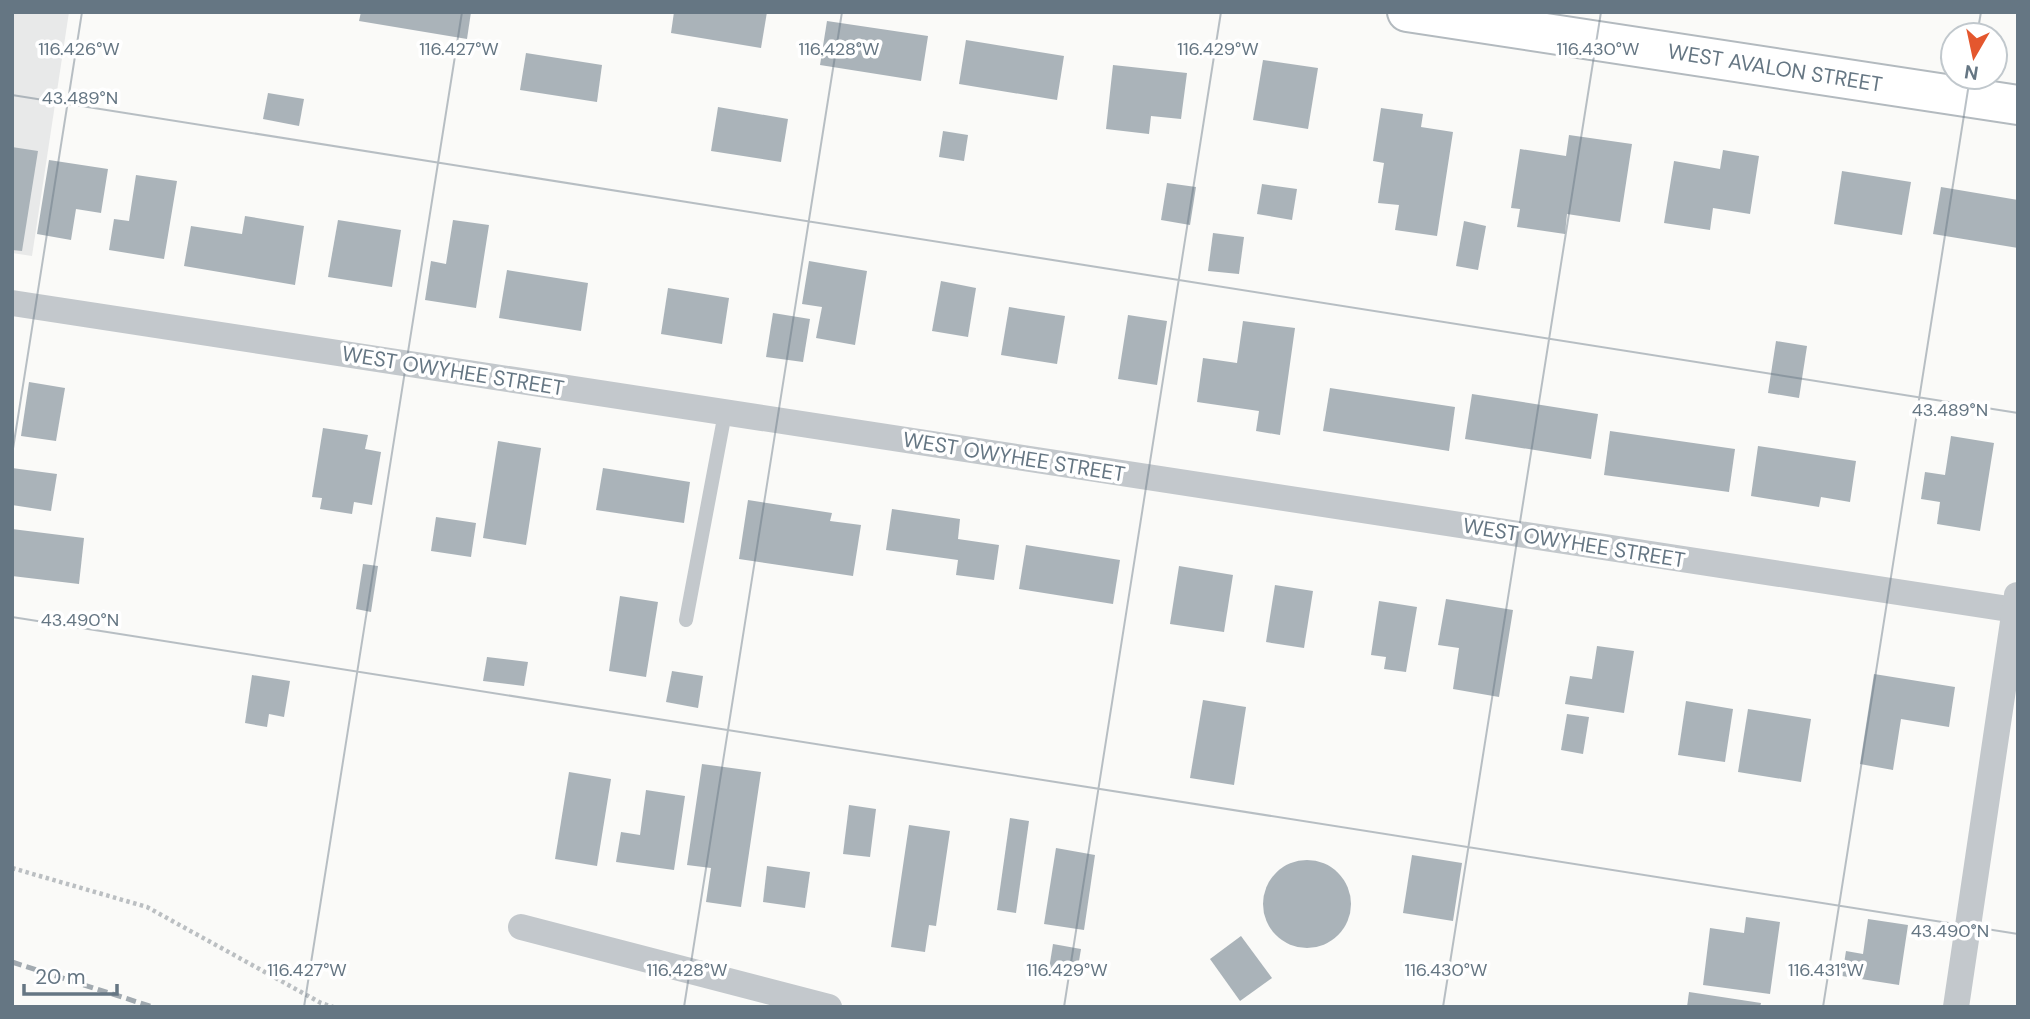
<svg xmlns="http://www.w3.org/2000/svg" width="2030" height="1019" viewBox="0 0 2030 1019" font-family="'DM Sans',sans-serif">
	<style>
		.built { fill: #e8e9e9 }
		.building { fill: #aab3b9 }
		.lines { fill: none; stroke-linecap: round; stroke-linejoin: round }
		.secondary-casing { stroke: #b3babf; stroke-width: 42 }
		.path { stroke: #bbbfc2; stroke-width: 4.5; stroke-dasharray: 3.5 3.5; stroke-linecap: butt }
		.lane { stroke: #c3c8cc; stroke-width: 14 }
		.street { stroke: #c3c8cc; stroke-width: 26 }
		.secondary { stroke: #fff; stroke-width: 38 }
		.rail { stroke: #a2aab0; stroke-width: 5; stroke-dasharray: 10 5; stroke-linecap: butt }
		.ticks { fill: none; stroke: #657683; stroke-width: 2; stroke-opacity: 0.45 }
		.labels { text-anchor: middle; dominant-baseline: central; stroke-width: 7; stroke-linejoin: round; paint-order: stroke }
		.street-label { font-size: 21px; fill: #657683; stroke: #fff }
		.ticks-label { font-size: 18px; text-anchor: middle; fill: #657683; stroke: #fff; stroke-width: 7; stroke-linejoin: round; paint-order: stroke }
	</style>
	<rect width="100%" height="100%" fill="#fafaf8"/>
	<polygon class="built" points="12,12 69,12 32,256 12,253"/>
	<g class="building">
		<polygon points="361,12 471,12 467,39 359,21"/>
		<polygon points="674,12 767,12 761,48 671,33"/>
		<polygon points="827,21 928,36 921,81 820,65"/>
		<polygon points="966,40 1064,56 1057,100 959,84"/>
		<polygon points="526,53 602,65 597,102 520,90"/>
		<polygon points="1263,60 1318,68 1308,129 1253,120"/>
		<polygon points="1113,65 1187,73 1181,119 1151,116 1149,134 1106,129"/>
		<polygon points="268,93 304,99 299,126 263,119"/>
		<polygon points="718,107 788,119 781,162 711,151"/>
		<polygon points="1381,108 1423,114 1421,127 1453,132 1437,236 1395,230 1399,205 1378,203 1384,163 1373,161"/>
		<polygon points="943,131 968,135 964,161 939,157"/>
		<polygon points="1569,135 1632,144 1620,222 1567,214 1565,234 1517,227 1520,209 1511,208 1520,149 1566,156"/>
		<polygon points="12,147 38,151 22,251 12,250"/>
		<polygon points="1723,150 1759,156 1750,214 1713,208 1710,230 1664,223 1674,161 1720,169"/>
		<polygon points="49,160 108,169 101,213 76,209 71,240 37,234"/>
		<polygon points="1842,171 1911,182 1902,235 1834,224"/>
		<polygon points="136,175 177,181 164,259 109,250 114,219 129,221"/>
		<polygon points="1167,183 1196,187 1190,225 1161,220"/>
		<polygon points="1262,184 1297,189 1292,220 1257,214"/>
		<polygon points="1941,187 2018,200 2018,248 1933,234"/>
		<polygon points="245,216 304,226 295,285 184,266 191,226 242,234"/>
		<polygon points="338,220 401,230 392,287 328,277"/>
		<polygon points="453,220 489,225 476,308 425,300 431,261 446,264"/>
		<polygon points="1464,221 1486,226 1478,270 1456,266"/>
		<polygon points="1213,233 1244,237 1239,274 1208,271"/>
		<polygon points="809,261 867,271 855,345 816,338 822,307 802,304"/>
		<polygon points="507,270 588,283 581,331 499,318"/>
		<polygon points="941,281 976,288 968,337 932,331"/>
		<polygon points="668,288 729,298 722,344 661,334"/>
		<polygon points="1009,307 1065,316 1057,364 1001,355"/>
		<polygon points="773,313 810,319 803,362 766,357"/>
		<polygon points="1128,315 1167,321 1157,385 1118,379"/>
		<polygon points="1243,321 1295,328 1280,435 1256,431 1259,411 1197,402 1203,358 1237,363"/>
		<polygon points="1776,341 1807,346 1799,398 1768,393"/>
		<polygon points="29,382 65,388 56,441 21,436"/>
		<polygon points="1330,388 1455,407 1449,451 1323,431"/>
		<polygon points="1472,394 1598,414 1591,459 1465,439"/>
		<polygon points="323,428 368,435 365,449 381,452 372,505 354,502 352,514 320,509 322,498 312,497"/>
		<polygon points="1610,431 1735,449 1729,492 1604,475"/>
		<polygon points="1951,436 1994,443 1980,531 1937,524 1940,502 1921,499 1925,472 1945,475"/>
		<polygon points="498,441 541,448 526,545 483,538"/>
		<polygon points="1758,446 1856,461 1850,502 1821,497 1819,507 1751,496"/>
		<polygon points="12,468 57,474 51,511 12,505"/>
		<polygon points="603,468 690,482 684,523 596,510"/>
		<polygon points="748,500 832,513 830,521 861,525 853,576 739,559"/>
		<polygon points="892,509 960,519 958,539 999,545 994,580 956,575 958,560 886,550"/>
		<polygon points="436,517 476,523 471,557 431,551"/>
		<polygon points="12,529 84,538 79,584 12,576"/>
		<polygon points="1026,545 1120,560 1113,604 1019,589"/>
		<polygon points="363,564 378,566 371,612 356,609"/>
		<polygon points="1179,566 1233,575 1224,632 1170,624"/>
		<polygon points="1275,585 1313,591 1304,648 1266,642"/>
		<polygon points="620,596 658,602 646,677 609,671"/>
		<polygon points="1446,599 1513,610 1499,697 1453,689 1459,648 1438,645"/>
		<polygon points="1379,601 1417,607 1406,672 1384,669 1386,657 1371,655"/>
		<polygon points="1597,646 1634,651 1624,713 1565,704 1570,676 1592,679"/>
		<polygon points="487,657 528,662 524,686 483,681"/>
		<polygon points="672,671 703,676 698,708 666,702"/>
		<polygon points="1874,674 1955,687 1949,727 1901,719 1893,770 1860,764"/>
		<polygon points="252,675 290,681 284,717 269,714 267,727 245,723"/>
		<polygon points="1203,700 1246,707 1234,785 1190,778"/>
		<polygon points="1686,701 1733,709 1725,762 1678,755"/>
		<polygon points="1748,709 1811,719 1801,782 1738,772"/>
		<polygon points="1567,714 1589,717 1583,754 1561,750"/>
		<polygon points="702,764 761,772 741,907 706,902 711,868 687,865"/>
		<polygon points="569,772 611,779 597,866 555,859"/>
		<polygon points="646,790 685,796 674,870 616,862 621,832 640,835"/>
		<polygon points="849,805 876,809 870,857 843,854"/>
		<polygon points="1010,818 1029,821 1016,913 997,910"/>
		<polygon points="909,825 950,831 936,926 929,925 925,952 891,947"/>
		<polygon points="1056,848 1095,855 1084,930 1044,924"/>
		<polygon points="1412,855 1462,863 1453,921 1403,913"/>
		<circle cx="1307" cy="904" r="44"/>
		<polygon points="767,866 810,872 805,908 763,902"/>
		<polygon points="1746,917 1780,922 1770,994 1703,985 1710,928 1744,933"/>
		<polygon points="1868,919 1908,925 1899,985 1842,976 1846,951 1863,954"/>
		<polygon points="1241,936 1272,978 1240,1001 1210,959"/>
		<polygon points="1053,944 1081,949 1076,979 1048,975"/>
		<polygon points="1689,992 1761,1003 1760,1007 1687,1007"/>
	</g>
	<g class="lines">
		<defs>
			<polyline id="secondary" points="1407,12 2018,105"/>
		</defs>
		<use href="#secondary" class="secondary-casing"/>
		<polyline class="path" points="12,868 147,907 321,1003 333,1007"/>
		<polyline class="lane" points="686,620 725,413"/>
		<g class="street">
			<polyline points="12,303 2015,610"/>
			<polyline points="521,927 829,1007"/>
			<polyline points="1956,1007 2017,595"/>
		</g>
		<use href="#secondary" class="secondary"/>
		<polyline class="rail" points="12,962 153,1007"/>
	</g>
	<path class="ticks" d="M1977,35l4,-23M12,95l2006,318M12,455l70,-443M12,617l2006,317M304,1007l158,-995M684,1007l158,-995M1064,1007l157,-995M1443,1007l158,-995M1823,1007l147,-930"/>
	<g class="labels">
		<g class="street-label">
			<text transform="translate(1775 68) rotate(9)">WEST AVALON STREET</text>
			<text transform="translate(453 371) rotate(9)">WEST OWYHEE STREET</text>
			<text transform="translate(1014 457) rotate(9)">WEST OWYHEE STREET</text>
			<text transform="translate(1574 543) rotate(9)">WEST OWYHEE STREET</text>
		</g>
	</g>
	<g class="ticks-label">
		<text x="79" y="55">116.426°W</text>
		<text x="459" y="55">116.427°W</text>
		<text x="839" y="55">116.428°W</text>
		<text x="1218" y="55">116.429°W</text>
		<text x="1598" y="55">116.430°W</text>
		<text x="80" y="104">43.489°N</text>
		<text x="1950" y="416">43.489°N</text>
		<text x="80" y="626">43.490°N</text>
		<text x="1950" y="937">43.490°N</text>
		<text x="307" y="976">116.427°W</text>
		<text x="687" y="976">116.428°W</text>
		<text x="1067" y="976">116.429°W</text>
		<text x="1446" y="976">116.430°W</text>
		<text x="1826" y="976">116.431°W</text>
	</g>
	<rect width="2030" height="1019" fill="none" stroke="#657683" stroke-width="28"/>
	<g transform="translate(1974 56) rotate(189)"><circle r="33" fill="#ffffff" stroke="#c1c8cd" stroke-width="2"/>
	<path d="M0-5L12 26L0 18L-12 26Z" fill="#e4572e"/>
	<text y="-10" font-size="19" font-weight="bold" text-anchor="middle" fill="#657683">N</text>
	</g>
	<path d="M24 984v10h93v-10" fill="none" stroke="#657683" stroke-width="3.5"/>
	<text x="35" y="984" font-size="21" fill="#657683" stroke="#ffffff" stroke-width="5" paint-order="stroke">20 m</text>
</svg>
